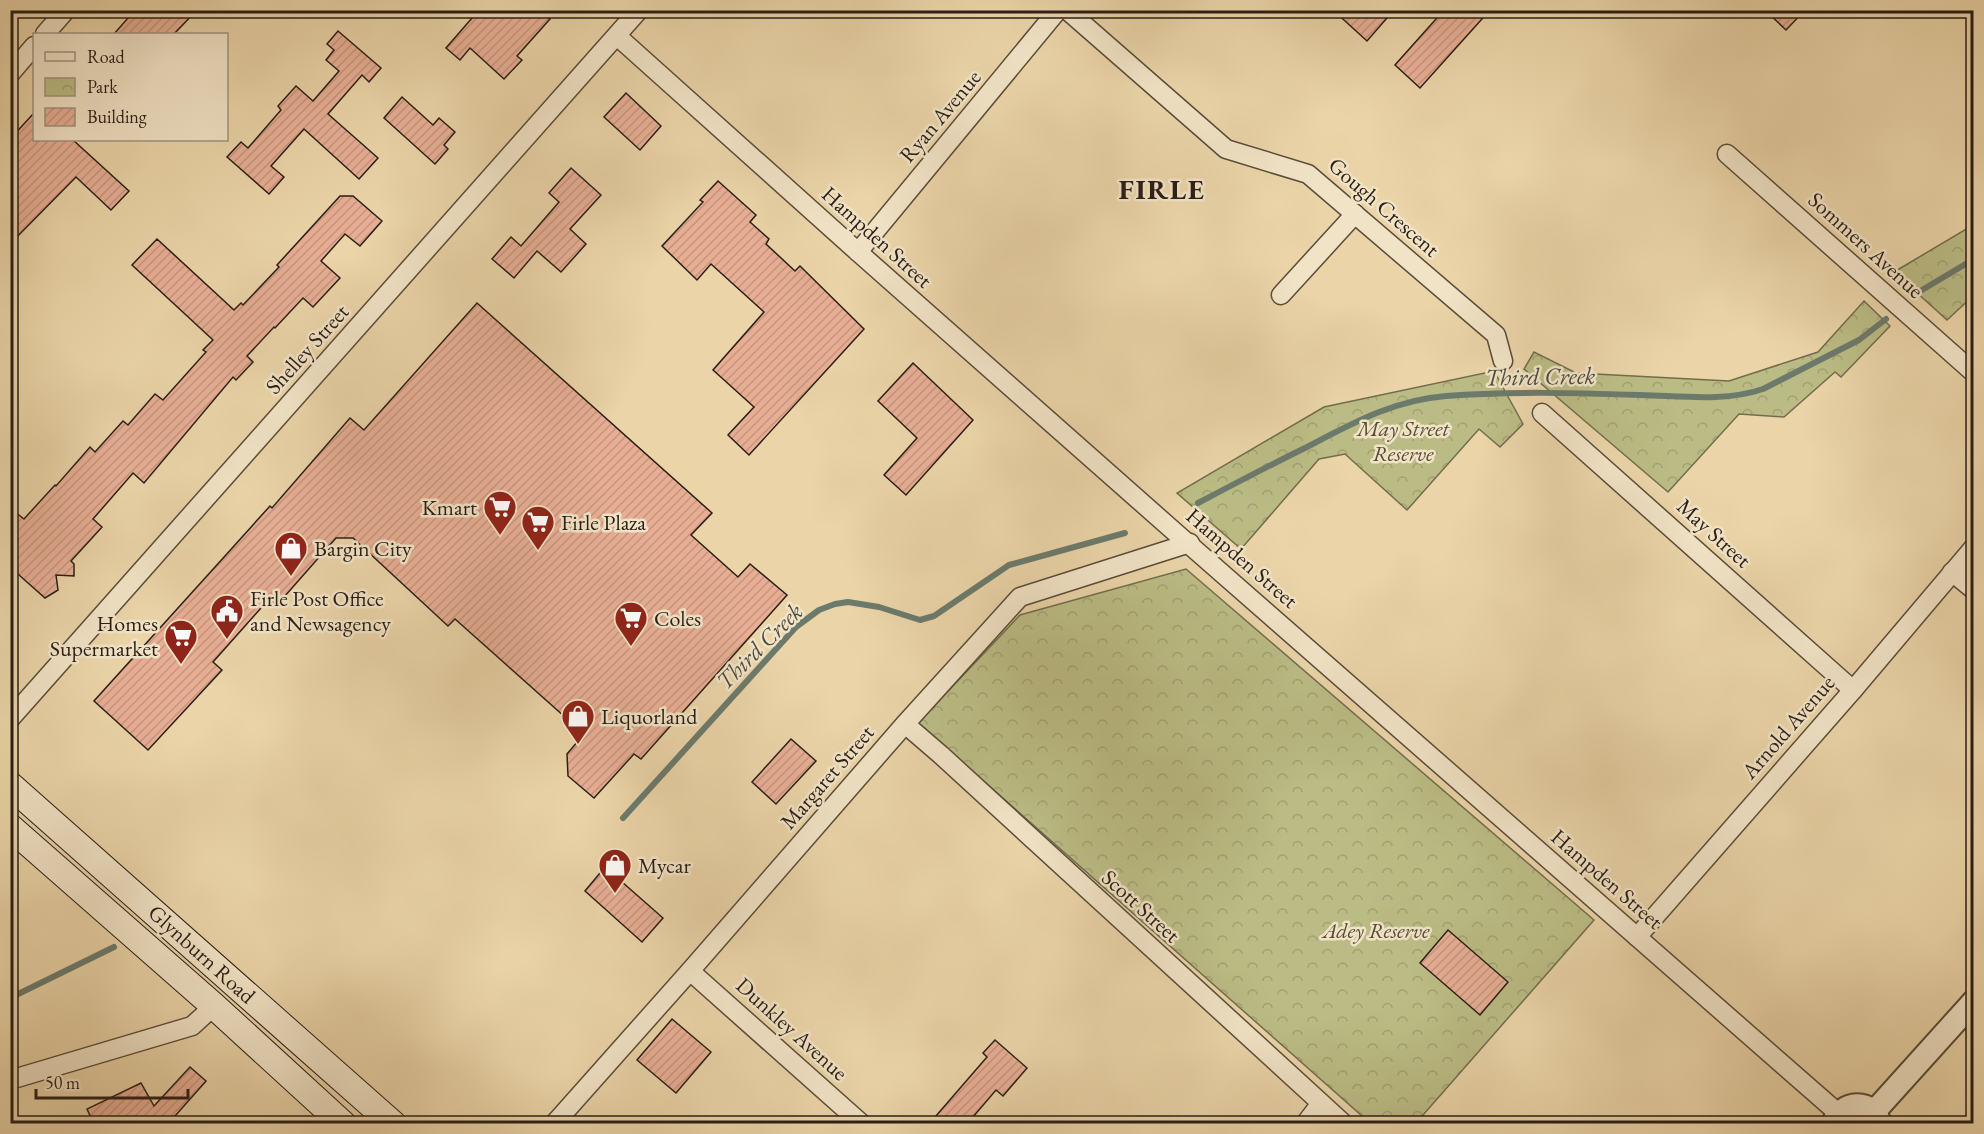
<svg xmlns="http://www.w3.org/2000/svg" width="1984" height="1134" viewBox="0 0 1984 1134" font-family="'EB Garamond',serif">
	<style>
		.park { fill: url(#park-crowns); stroke: #726d4e; stroke-width: 1.5 }
		.lines { fill: none; stroke-linecap: round; stroke-linejoin: round }
		.stream { stroke: #6c7a6c; stroke-width: 6 }
		.building { fill: url(#building-hatch); stroke: #2a1e16; stroke-width: 1.5 }
		.minor-casing { stroke: #5a4c3a; stroke-width: 21 }
		.tertiary-casing { stroke: #5a4c3a; stroke-width: 26 }
		.secondary-casing { stroke: #2a1e16; stroke-width: 28 }
		.minor { stroke: #f1e3c6; stroke-width: 18 }
		.tertiary { stroke: #f1e3c6; stroke-width: 22 }
		.secondary { stroke: #f1e3c6; stroke-width: 26 }
		.labels { text-anchor: middle; dominant-baseline: central; stroke-width: 5; stroke-linejoin: round; paint-order: stroke }
		.street-label { font-size: 22px; fill: #2a1e16; stroke: #f1e3c6 }
		.park-label { font-size: 22px; font-style: italic; fill: #564d37; stroke: #f1e3c6 }
		.poi-label { font-size: 22px; fill: #2a1e16; stroke: #f1e3c6; text-anchor: start }
		.water-label { font-size: 24px; font-style: italic; fill: #4b4c41; stroke: #f1e3c6 }
		.district-label { font-size: 28px; font-weight: bold; letter-spacing: 1.5px; fill: #2a1e16; stroke: #f1e3c6 }
	</style>
	<defs>
		<pattern id="park-crowns" width="20" height="18" patternUnits="userSpaceOnUse" patternTransform="scale(1.5)"><rect width="20" height="18" fill="#bbbc85"/><path d="M2 6a3 3 0 1 1 6 0M12 15a3 3 0 1 1 6 0" fill="none" stroke="#a1a172"/></pattern>
		<pattern id="building-hatch" width="6" height="6" patternUnits="userSpaceOnUse" patternTransform="scale(1.5)"><rect width="6" height="6" fill="#e7ae94"/><path d="M-1 1l2-2M0 6l6-6M5 7l2-2" fill="none" stroke="#c6957f"/></pattern>
	</defs>
	<rect width="100%" height="100%" fill="#ead4a8"/>
	<filter id="stains"><feTurbulence type="fractalNoise" baseFrequency=".00333" numOctaves="4"/><feColorMatrix values="0 0 0 0 .2 0 0 0 0 .09 0 0 0 0 .02 0 0 0 .5 -.17"/></filter>
	<radialGradient id="worn" r=".72"><stop offset=".6" stop-color="#630" stop-opacity="0"/><stop offset="1" stop-color="#630" stop-opacity=".3"/></radialGradient>
	<g class="park">
		<polygon points="1973,225 1973,296 1947,320 1894,272"/>
		<polygon points="1864,301 1890,326 1841,377 1835,372 1784,417 1739,414 1668,492 1524,369 1534,352 1576,373 1729,381 1818,352"/>
		<polygon points="1494,371 1523,424 1500,447 1479,429 1407,510 1345,454 1319,459 1241,549 1177,493 1324,407"/>
		<polygon points="1186,569 1594,920 1416,1123 1370,1123 918,723 1020,615"/>
	</g>
	<g class="lines">
		<g class="stream">
			<polyline points="1922,290 1974,259"/>
			<path d="M1198,503c36,-19 72,-38 109,-56 46,-24 87,-47 139,-51 65,-5 130,-3 195,-1 41,1 84,7 122,-6l96,-49 27,-21"/>
			<polyline points="623,818 796,627 819,610 835,604 848,602 879,607 920,620 934,616 1009,565 1125,533"/>
			<polyline points="10,998 114,947"/>
		</g>
	</g>
	<g class="building">
		<polygon points="135,10 197,10 174,34 114,34"/>
		<polygon points="479,10 540,10 550,19 517,56 522,60 504,79 470,48 460,60 446,48"/>
		<polygon points="1333,10 1394,10 1367,41"/>
		<polygon points="1444,10 1490,10 1420,88 1395,65"/>
		<polygon points="1765,10 1805,10 1786,30"/>
		<polygon points="338,31 381,68 369,82 362,75 328,114 378,158 359,179 304,129 271,166 284,177 269,194 227,157 241,142 248,148 281,110 278,106 296,86 313,101 339,71 326,60 334,50 327,44"/>
		<polygon points="626,93 661,126 640,150 604,117"/>
		<polygon points="402,97 433,125 439,118 455,132 444,145 448,149 435,164 384,118"/>
		<polygon points="34,113 34,140 73,140 129,191 111,210 76,177 10,244 10,139"/>
		<polygon points="571,168 601,195 570,229 586,244 561,272 537,251 514,278 492,259 511,237 521,246 559,202 549,193"/>
		<polygon points="718,181 756,215 750,222 769,239 766,244 795,271 800,266 864,329 749,455 728,435 754,407 713,370 764,312 711,264 697,280 662,246 703,202 700,200"/>
		<polygon points="340,196 353,196 382,221 360,246 345,234 321,261 340,278 313,307 303,298 275,328 274,327 247,356 253,362 236,380 233,377 144,483 133,473 93,519 102,527 71,561 74,564 74,576 56,575 58,590 45,598 10,567 10,508 24,519 55,485 56,486 90,447 95,452 123,421 128,425 155,394 163,400 206,352 203,350 213,340 132,265 157,239 234,310 241,303 243,305 279,267 277,265"/>
		<polygon points="477,303 712,513 691,535 738,577 750,564 787,595 641,759 634,754 594,798 568,776 567,754 584,734 455,619 448,626 353,538 336,538 277,605 269,599 213,662 222,670 148,750 94,701 270,506 272,508 350,418 364,430"/>
		<polygon points="913,363 973,420 906,495 884,475 917,438 878,401"/>
		<polygon points="791,739 816,761 776,804 752,782"/>
		<polygon points="605,867 663,918 642,942 585,891"/>
		<polygon points="1448,930 1508,982 1480,1015 1420,963"/>
		<polygon points="672,1019 711,1052 676,1093 637,1060"/>
		<polygon points="995,1040 1027,1068 1003,1096 996,1090 967,1124 929,1124 987,1057 983,1053"/>
		<polygon points="190,1067 206,1081 168,1124 94,1124 87,1109 141,1083 154,1106"/>
	</g>
	<g class="lines">
		<defs>
			<g id="minor">
				<polyline points="1067,10 1226,149 1308,174 1496,335 1503,361"/>
				<polyline points="45,34 66,10"/>
				<polyline points="617,36 858,252 1176,533 1838,1113"/>
				<polyline points="10,74 34,46"/>
				<polyline points="1727,154 1974,373"/>
				<polyline points="858,252 1058,10"/>
				<polyline points="1281,295 1355,214"/>
				<polyline points="1542,413 1853,690"/>
				<polyline points="1952,572 1974,590"/>
				<polyline points="10,719 639,10"/>
				<polyline points="905,724 941,755 1344,1124"/>
				<polyline points="1637,937 1853,690 1974,547"/>
				<polyline points="690,971 862,1124"/>
				<polyline points="10,1080 192,1026 214,1006"/>
				<polyline points="554,1124 690,971 905,724 1020,597 1190,543"/>
				<polyline points="1305,1124 1321,1103"/>
			</g>
			<g id="tertiary">
				<polyline points="1874,1112 1974,1001"/>
				<path d="M1833,1124c8,-24 40,-26 47,0"/>
			</g>
			<g id="secondary">
				<polyline points="10,785 393,1124"/>
				<polyline points="10,827 214,1006 343,1124"/>
			</g>
		</defs>
		<use href="#minor" class="minor-casing"/>
		<use href="#tertiary" class="tertiary-casing"/>
		<use href="#secondary" class="secondary-casing"/>
		<use href="#minor" class="minor"/>
		<use href="#tertiary" class="tertiary"/>
		<use href="#secondary" class="secondary"/>
	</g>
	<defs>
		<symbol id="supermarket-pin" viewBox="-11 -11 22 30"><path d="M0 17L-7.5 6A9.5 9.5 0 1 1 7.5 6Z" fill="#8f2418" stroke="#f1e3c6"/><path d="M-6-5.5h2.5l.6 2H6L4.5 2H-2.5L-4.4-4H-6ZM-1.5 3.2a1.3 1.3 0 1 0 .1 0ZM3 3.2a1.3 1.3 0 1 0 .1 0Z" fill="#fff"/></symbol>
		<symbol id="shop-pin" viewBox="-11 -11 22 30"><path d="M0 17L-7.5 6A9.5 9.5 0 1 1 7.5 6Z" fill="#8f2418" stroke="#f1e3c6"/><path d="M-5-2.5h2.3a2.7 3.5 0 0 1 5.4 0H5L5.5 6h-11ZM-1.5-2.5h3a1.5 2.3 0 0 0-3 0Z" fill="#fff"/></symbol>
		<symbol id="civic-pin" viewBox="-11 -11 22 30"><path d="M0 17L-7.5 6A9.5 9.5 0 1 1 7.5 6Z" fill="#8f2418" stroke="#f1e3c6"/><path d="M-.6-6.5H3V-4.5H.6V-3L4-1V1h2V6H-6V1h2V-1L-.6-3ZM-1.2 2.5V6h2.4V2.5Z" fill="#fff"/></symbol>
	</defs>
	<g fill-rule="evenodd">
		<use href="#supermarket-pin" x="481" y="488" width="38" height="52"/>
		<use href="#supermarket-pin" x="519" y="503" width="38" height="52"/>
		<use href="#shop-pin" x="272" y="529" width="38" height="52"/>
		<use href="#civic-pin" x="208" y="592" width="38" height="52"/>
		<use href="#supermarket-pin" x="612" y="599" width="38" height="52"/>
		<use href="#supermarket-pin" x="162" y="617" width="38" height="52"/>
		<use href="#shop-pin" x="559" y="697" width="38" height="52"/>
		<use href="#shop-pin" x="596" y="846" width="38" height="52"/>
	</g>
	<g class="labels">
		<g class="street-label">
			<text transform="translate(940 116) rotate(-50)">Ryan Avenue</text>
			<text transform="translate(1384 207) rotate(41)">Gough Crescent</text>
			<text transform="translate(877 237) rotate(42)">Hampden Street</text>
			<text transform="translate(1866 245) rotate(42)">Sommers Avenue</text>
			<text transform="translate(307 349) rotate(-48)">Shelley Street</text>
			<text transform="translate(1714 533) rotate(42)">May Street</text>
			<text transform="translate(1242 558) rotate(41)">Hampden Street</text>
			<text transform="translate(1788 727) rotate(-49)">Arnold Avenue</text>
			<text transform="translate(827 777) rotate(-49)">Margaret Street</text>
			<text transform="translate(1607 879) rotate(41)">Hampden Street</text>
			<text transform="translate(1141 906) rotate(42)">Scott Street</text>
			<text transform="translate(202 954) rotate(42)">Glynburn Road</text>
			<text transform="translate(792 1029) rotate(42)">Dunkley Avenue</text>
		</g>
		<g class="park-label">
			<text x="1403" y="428">May Street<tspan x="1403" dy="25">Reserve</tspan></text>
			<text x="1376" y="930">Adey Reserve</text>
		</g>
		<g class="poi-label">
			<text x="477" y="507" text-anchor="end">Kmart</text>
			<text x="561" y="522">Firle Plaza</text>
			<text x="314" y="548">Bargin City</text>
			<text x="250" y="598">Firle Post Office<tspan x="250" dy="25">and Newsagency</tspan></text>
			<text x="654" y="618">Coles</text>
			<text x="158" y="623" text-anchor="end">Homes<tspan x="158" dy="25">Supermarket</tspan></text>
			<text x="601" y="716">Liquorland</text>
			<text x="638" y="865">Mycar</text>
		</g>
		<g class="water-label">
			<text transform="translate(1540 376) rotate(-1)">Third Creek</text>
			<text transform="translate(759 646) rotate(-45)">Third Creek</text>
		</g>
		<g class="district-label">
			<text x="1162" y="189">FIRLE</text>
		</g>
	</g>
	<rect width="1984" height="1134" fill="none" stroke="#ead4a8" stroke-width="36"/>
	<rect x="12" y="12" width="1960" height="1110" fill="none" stroke="#2a1e16" stroke-width="3"/>
	<rect x="18" y="18" width="1948" height="1098" fill="none" stroke="#2a1e16" stroke-width="1.5"/>
	<rect x="33" y="33" width="195" height="108" fill="#f1e3c6" stroke="#a19480" stroke-width="1.5"/>
	<rect x="45" y="52" width="30" height="9" fill="#f1e3c6" stroke="#a19480" stroke-width="1.5"/>
	<text x="87" y="63" font-size="18" fill="#2a1e16">Road</text>
	<rect x="45" y="78" width="30" height="18" fill="url(#park-crowns)" stroke="#a19480" stroke-width="1.5"/>
	<text x="87" y="93" font-size="18" fill="#2a1e16">Park</text>
	<rect x="45" y="108" width="30" height="18" fill="url(#building-hatch)" stroke="#a19480" stroke-width="1.5"/>
	<text x="87" y="123" font-size="18" fill="#2a1e16">Building</text>
	<path d="M36 1089v9h152v-9" fill="none" stroke="#2a1e16" stroke-width="3"/>
	<text x="45" y="1089" font-size="18" fill="#2a1e16" stroke="#f1e3c6" stroke-width="4.5" paint-order="stroke">50 m</text>
	<rect width="100%" height="100%" filter="url(#stains)"/>
	<rect width="100%" height="100%" fill="url(#worn)"/>
</svg>
